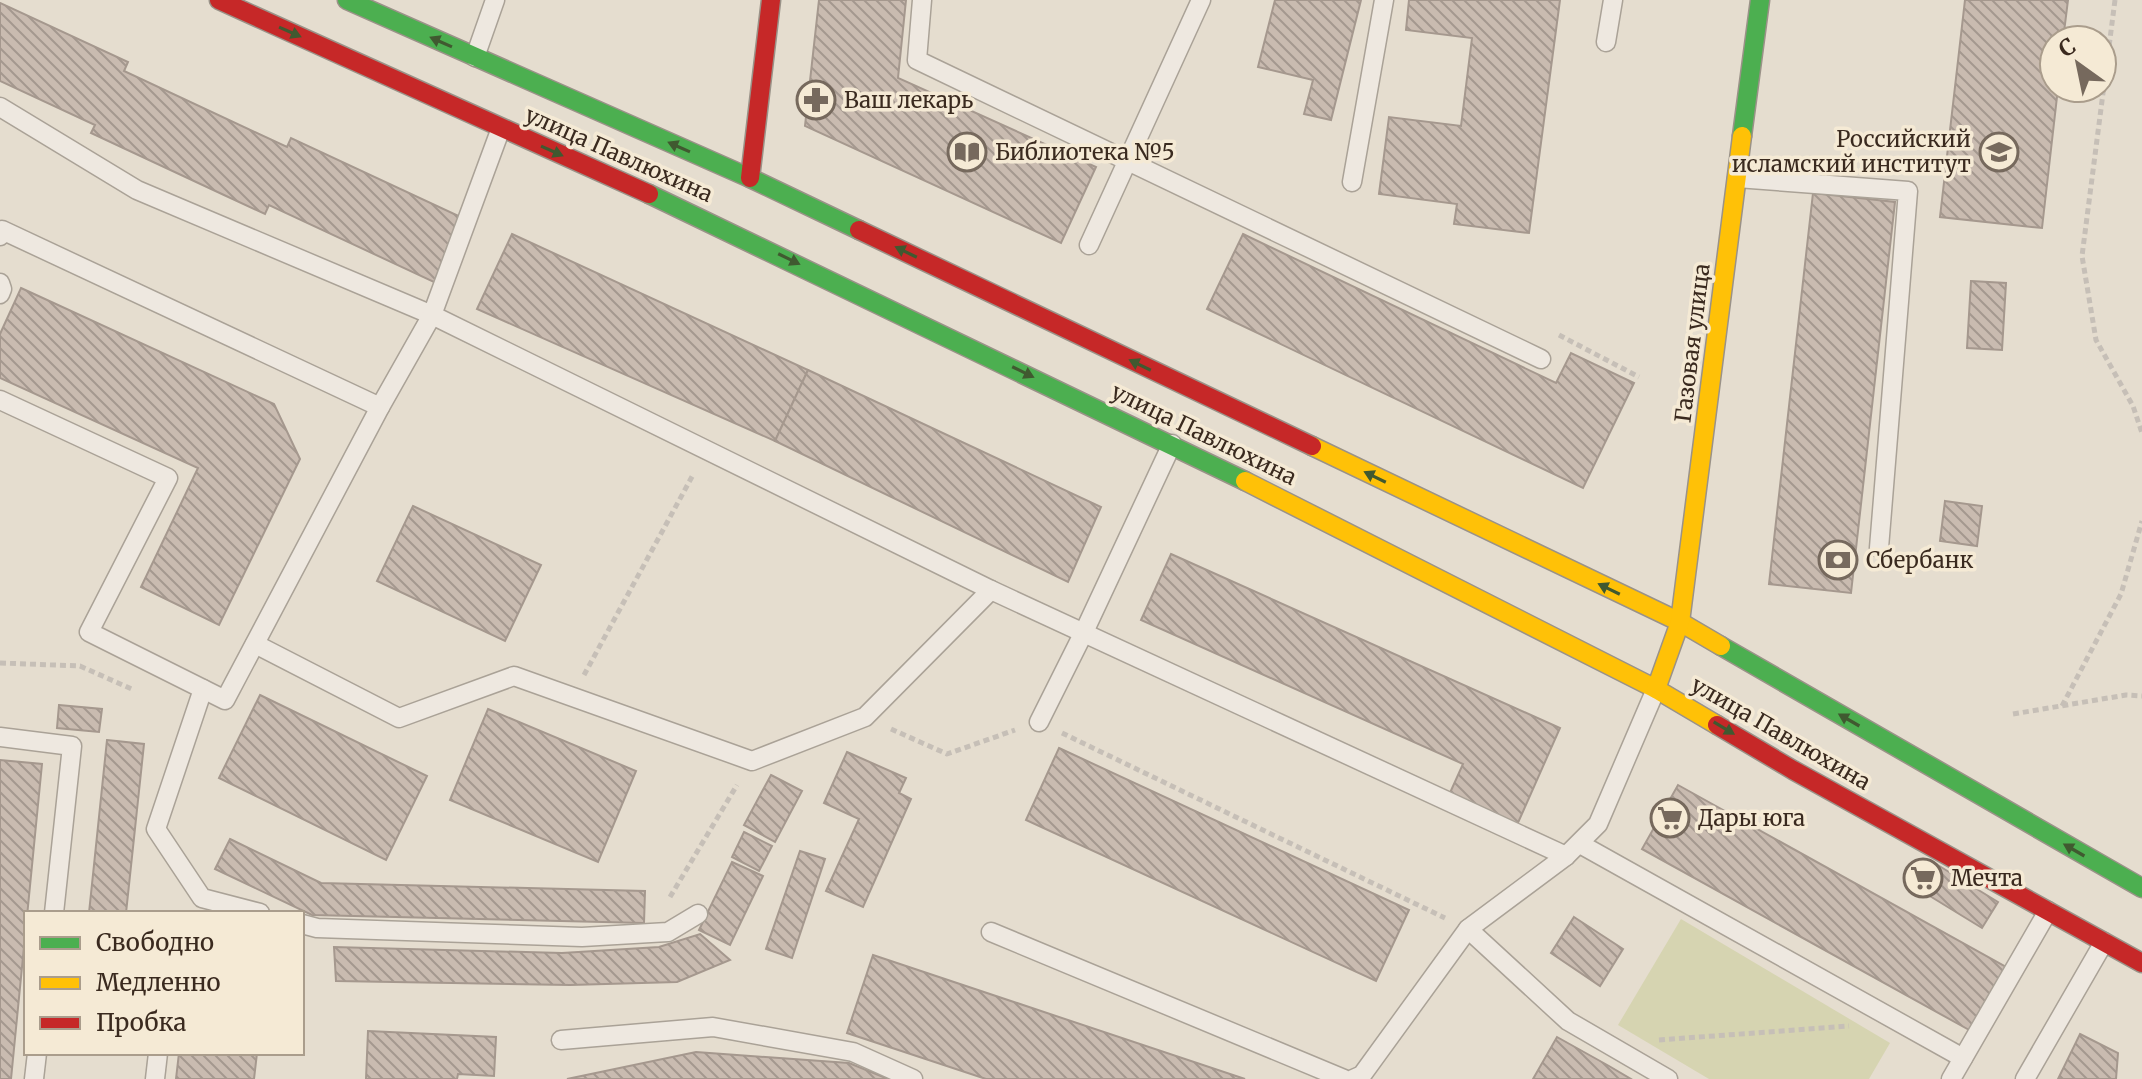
<svg xmlns="http://www.w3.org/2000/svg" width="2142" height="1079" viewBox="0 0 2142 1079" font-family="Merriweather,serif">
	<style>
		.green { fill: #d6d4b1 }
		.building { fill: url(#building-back-hatch); stroke: #a5988e; stroke-width: 2 }
		.lines { fill: none; stroke-linecap: round; stroke-linejoin: round }
		.lane-casing { stroke: #aaa297; stroke-width: 21 }
		.fast-casing { stroke: #9a9288; stroke-width: 21 }
		.slow-casing { stroke: #9a9288; stroke-width: 21 }
		.jam-casing { stroke: #9a9288; stroke-width: 21 }
		.path { stroke: #c6bfb7; stroke-width: 5; stroke-dasharray: 6 4; stroke-linecap: butt }
		.lane { stroke: #eee8e0; stroke-width: 18 }
		.fast { stroke: #4caf50; stroke-width: 18 }
		.slow { stroke: #ffc107; stroke-width: 18 }
		.jam { stroke: #c62828; stroke-width: 18 }
		.oneway { fill: #405930 }
		.labels { text-anchor: middle; dominant-baseline: central; stroke-width: 7; stroke-linejoin: round; paint-order: stroke }
		.poi-label { font-size: 22px; fill: #3a2a1f; stroke: #f5ead5; text-anchor: start }
		.street-label { font-size: 22px; fill: #3a2a1f; stroke: #f5ead5 }
	</style>
	<defs>
		<pattern id="building-back-hatch" width="6" height="6" patternUnits="userSpaceOnUse" patternTransform="scale(2)"><rect width="6" height="6" fill="#c9bbb0"/><path d="M-1 5l2 2M0 0l6 6M5-1l2 2" fill="none" stroke="#a4988f"/></pattern>
	</defs>
	<rect width="100%" height="100%" fill="#e5ddcf"/>
	<polygon class="green" points="1681,919 1890,1043 1869,1079 1709,1079 1618,1025"/>
	<g class="building">
		<polygon points="819,0 906,0 898,78 1096,167 1061,243 805,126"/>
		<polygon points="1275,0 1361,0 1331,120 1304,114 1313,80 1258,67"/>
		<polygon points="1409,0 1560,0 1529,233 1454,224 1457,204 1379,194 1389,117 1461,126 1472,38 1406,30"/>
		<polygon points="1965,0 2068,0 2063,40 2054,40 2054,88 2058,88 2042,228 1940,217"/>
		<polygon points="0,3 128,62 124,71 287,147 291,138 465,219 436,283 269,205 265,214 224,195 91,133 95,125 0,81"/>
		<polygon points="1813,193 1895,202 1851,593 1769,584"/>
		<polygon points="512,234 808,370 775,441 477,309"/>
		<polygon points="1243,234 1556,383 1571,353 1634,383 1583,488 1207,309"/>
		<polygon points="1971,281 2006,283 2002,350 1967,348"/>
		<polygon points="21,288 274,404 300,459 219,625 141,587 198,468 0,378 0,334"/>
		<polygon points="808,370 1101,507 1068,582 775,441"/>
		<polygon points="1945,501 1982,506 1977,546 1940,541"/>
		<polygon points="413,506 541,565 505,641 377,581"/>
		<polygon points="1171,554 1560,728 1517,825 1449,795 1463,764 1141,620"/>
		<polygon points="260,695 427,776 386,860 219,778"/>
		<polygon points="59,705 102,709 99,732 57,728"/>
		<polygon points="488,709 636,771 598,862 450,800"/>
		<polygon points="107,740 144,744 126,913 89,913"/>
		<polygon points="1059,748 1409,910 1376,981 1026,820"/>
		<polygon points="847,752 906,778 899,793 911,799 863,907 826,891 859,819 824,803"/>
		<polygon points="0,760 42,764 11,1079 0,1079"/>
		<polygon points="771,775 802,791 775,842 744,825"/>
		<polygon points="1678,785 2006,967 1971,1031 1642,849"/>
		<polygon points="744,832 772,846 759,871 732,857"/>
		<polygon points="230,839 321,883 645,891 644,923 312,915 215,869"/>
		<polygon points="800,851 825,859 792,958 766,949"/>
		<polygon points="732,862 763,876 730,945 699,930"/>
		<polygon points="1936,864 1998,902 1982,928 1920,890"/>
		<polygon points="1574,917 1623,949 1600,986 1551,953"/>
		<polygon points="700,934 730,960 677,982 570,985 336,981 334,947 562,953 659,947"/>
		<polygon points="873,955 1245,1079 986,1079 847,1033"/>
		<polygon points="368,1031 496,1037 494,1076 458,1074 457,1079 366,1079"/>
		<polygon points="2080,1034 2118,1053 2116,1079 2058,1079"/>
		<polygon points="1557,1037 1609,1066 1631,1079 1533,1079"/>
		<polygon points="696,1052 849,1063 888,1079 567,1079"/>
		<polygon points="179,1053 257,1053 254,1079 176,1079"/>
	</g>
	<g class="lines">
		<defs>
			<g id="lane">
				<polyline points="922,0 917,60 1541,359"/>
				<polyline points="1606,42 1613,0"/>
				<polyline points="475,57 495,0"/>
				<polyline points="0,107 137,190 432,315 991,590 865,717 752,761 514,676 399,718 255,644"/>
				<polyline points="1737,178 1908,191 1879,548"/>
				<polyline points="1352,182 1384,0"/>
				<polyline points="0,236 2,230 380,407 225,700 89,632 168,478 0,400"/>
				<polyline points="1089,245 1201,0"/>
				<polyline points="0,283 2,289 0,294"/>
				<polyline points="380,407 432,315 501,128"/>
				<polyline points="991,590 1566,856"/>
				<polyline points="203,689 156,829 202,898 260,913"/>
				<polyline points="1039,722 1084,632 1172,444"/>
				<polyline points="0,737 72,746 54,913"/>
				<polyline points="1580,844 1963,1058"/>
				<polyline points="302,924 317,928 582,937 668,932 698,914"/>
				<polyline points="1468,929 1568,1021 1668,1079"/>
				<polyline points="991,932 1344,1079"/>
				<polyline points="561,1040 713,1027 853,1052 913,1079"/>
				<polyline points="34,1079 37,1053"/>
				<polyline points="155,1079 158,1053"/>
				<polyline points="1353,1079 1362,1075 1468,929 1566,856 1598,824 1656,689"/>
				<polyline points="1951,1079 2048,911"/>
				<polyline points="2025,1079 2104,942"/>
			</g>
			<g id="fast">
				<polyline points="347,0 750,178 859,230"/>
				<polyline points="1742,136 1760,0"/>
				<polyline points="649,194 1245,481"/>
				<polyline points="1721,646 2142,888"/>
			</g>
			<g id="slow">
				<polyline points="1312,446 1680,622 1721,646"/>
				<polyline points="1245,481 1656,689 1717,725"/>
				<polyline points="1656,689 1680,622 1742,136"/>
			</g>
			<g id="jam">
				<polyline points="219,0 649,194"/>
				<polyline points="750,178 771,0"/>
				<polyline points="859,230 1312,446"/>
				<polyline points="1717,725 1793,770 2142,963"/>
			</g>
		</defs>
		<use href="#lane" class="lane-casing"/>
		<use href="#fast" class="fast-casing"/>
		<use href="#slow" class="slow-casing"/>
		<use href="#jam" class="jam-casing"/>
		<g class="path">
			<polyline points="2115,0 2082,256 2096,340 2133,406 2142,433"/>
			<polyline points="1559,335 1639,377"/>
			<polyline points="0,663 80,666 134,690"/>
			<polyline points="584,675 694,473"/>
			<polyline points="2062,706 2121,594 2142,521"/>
			<polyline points="2013,714 2126,695 2142,696"/>
			<polyline points="891,729 947,754 1015,730"/>
			<polyline points="1062,733 1445,918"/>
			<polyline points="670,897 737,785"/>
			<polyline points="1659,1040 1849,1026"/>
		</g>
		<use href="#lane" class="lane"/>
		<use href="#fast" class="fast"/>
		<use href="#slow" class="slow"/>
		<use href="#jam" class="jam"/>
	</g>
	<defs><path id="oneway-solid" d="M-6-.8H1V-3.2L6.5 0L1 3.2V.8H-6Z" transform="scale(2)"/></defs>
	<g class="oneway">
		<use href="#oneway-solid" transform="translate(290 32) rotate(24)"/>
		<use href="#oneway-solid" transform="translate(441 42) rotate(-156)"/>
		<use href="#oneway-solid" transform="translate(679 147) rotate(-156)"/>
		<use href="#oneway-solid" transform="translate(552 151) rotate(24)"/>
		<use href="#oneway-solid" transform="translate(906 252) rotate(-154)"/>
		<use href="#oneway-solid" transform="translate(789 259) rotate(26)"/>
		<use href="#oneway-solid" transform="translate(1140 365) rotate(-154)"/>
		<use href="#oneway-solid" transform="translate(1023 372) rotate(26)"/>
		<use href="#oneway-solid" transform="translate(1375 477) rotate(-154)"/>
		<use href="#oneway-solid" transform="translate(1609 589) rotate(-154)"/>
		<use href="#oneway-solid" transform="translate(1849 720) rotate(-150)"/>
		<use href="#oneway-solid" transform="translate(1724 728) rotate(31)"/>
		<use href="#oneway-solid" transform="translate(2074 850) rotate(-150)"/>
	</g>
	<defs>
		<symbol id="pharmacy-ring" viewBox="-11 -11 22 22"><circle r="9.5" fill="#f5ead5" stroke="#76695d" stroke-width="1.5"/><path d="M-2-6h4v4h4v4h-4v4h-4v-4h-4v-4h4Z" fill="#76695d"/></symbol>
		<symbol id="library-ring" viewBox="-11 -11 22 22"><circle r="9.5" fill="#f5ead5" stroke="#76695d" stroke-width="1.5"/><path d="M-6-4Q-3-5.5-.7-3.5V5Q-3 3-6 4ZM6-4Q3-5.5 .7-3.5V5Q3 3 6 4Z" fill="#76695d"/></symbol>
		<symbol id="university-ring" viewBox="-11 -11 22 22"><circle r="9.5" fill="#f5ead5" stroke="#76695d" stroke-width="1.5"/><path d="M0-5L7-2L0 1L-7-2ZM-4 1L0 2.5L4 1V4Q0 6-4 4Z" fill="#76695d"/></symbol>
		<symbol id="bank-ring" viewBox="-11 -11 22 22"><circle r="9.5" fill="#f5ead5" stroke="#76695d" stroke-width="1.5"/><path d="M-6-4H6V4H-6ZM0-2.3a2.3 2.3 0 1 0 0 4.6a2.3 2.3 0 1 0 0-4.6Z" fill="#76695d"/></symbol>
		<symbol id="supermarket-ring" viewBox="-11 -11 22 22"><circle r="9.5" fill="#f5ead5" stroke="#76695d" stroke-width="1.5"/><path d="M-6-5.5h2.5l.6 2H6L4.5 2H-2.5L-4.4-4H-6ZM-1.5 3.2a1.3 1.3 0 1 0 .1 0ZM3 3.2a1.3 1.3 0 1 0 .1 0Z" fill="#76695d"/></symbol>
	</defs>
	<g fill-rule="evenodd">
		<use href="#pharmacy-ring" x="794" y="78" width="44" height="44"/>
		<use href="#library-ring" x="945" y="130" width="44" height="44"/>
		<use href="#university-ring" x="1977" y="130" width="44" height="44"/>
		<use href="#bank-ring" x="1816" y="538" width="44" height="44"/>
		<use href="#supermarket-ring" x="1648" y="796" width="44" height="44"/>
		<use href="#supermarket-ring" x="1901" y="856" width="44" height="44"/>
	</g>
	<g class="labels">
		<g class="poi-label">
			<text x="844" y="100">Ваш лекарь</text>
			<text x="1971" y="139" text-anchor="end">Российский<tspan x="1971" dy="25">исламский институт</tspan></text>
			<text x="995" y="152">Библиотека №5</text>
			<text x="1866" y="560">Сбербанк</text>
			<text x="1698" y="818">Дары юга</text>
			<text x="1951" y="878">Мечта</text>
		</g>
		<g class="street-label">
			<text transform="translate(619 154) rotate(24)">улица Павлюхина</text>
			<text transform="translate(1692 343) rotate(-83)">Газовая улица</text>
			<text transform="translate(1204 434) rotate(26)">улица Павлюхина</text>
			<text transform="translate(1781 733) rotate(30)">улица Павлюхина</text>
		</g>
	</g>
	<rect x="24" y="911" width="280" height="144" fill="#f5ead5" stroke="#aa9d8c" stroke-width="2"/>
	<rect x="40" y="937" width="40" height="12" fill="#4caf50" stroke="#aa9d8c" stroke-width="2"/>
	<text x="96" y="951" font-size="24" fill="#3a2a1f">Свободно</text>
	<rect x="40" y="977" width="40" height="12" fill="#ffc107" stroke="#aa9d8c" stroke-width="2"/>
	<text x="96" y="991" font-size="24" fill="#3a2a1f">Медленно</text>
	<rect x="40" y="1017" width="40" height="12" fill="#c62828" stroke="#aa9d8c" stroke-width="2"/>
	<text x="96" y="1031" font-size="24" fill="#3a2a1f">Пробка</text>
	<g transform="translate(2078 64) rotate(327)"><circle r="38" fill="#f5ead5" stroke="#aa9d8c" stroke-width="2"/>
	<path d="M0-6L14 30L0 20L-14 30Z" fill="#76695d"/>
	<text y="-12" font-size="22" font-weight="bold" text-anchor="middle" fill="#3a2a1f">С</text>
	</g>
</svg>
